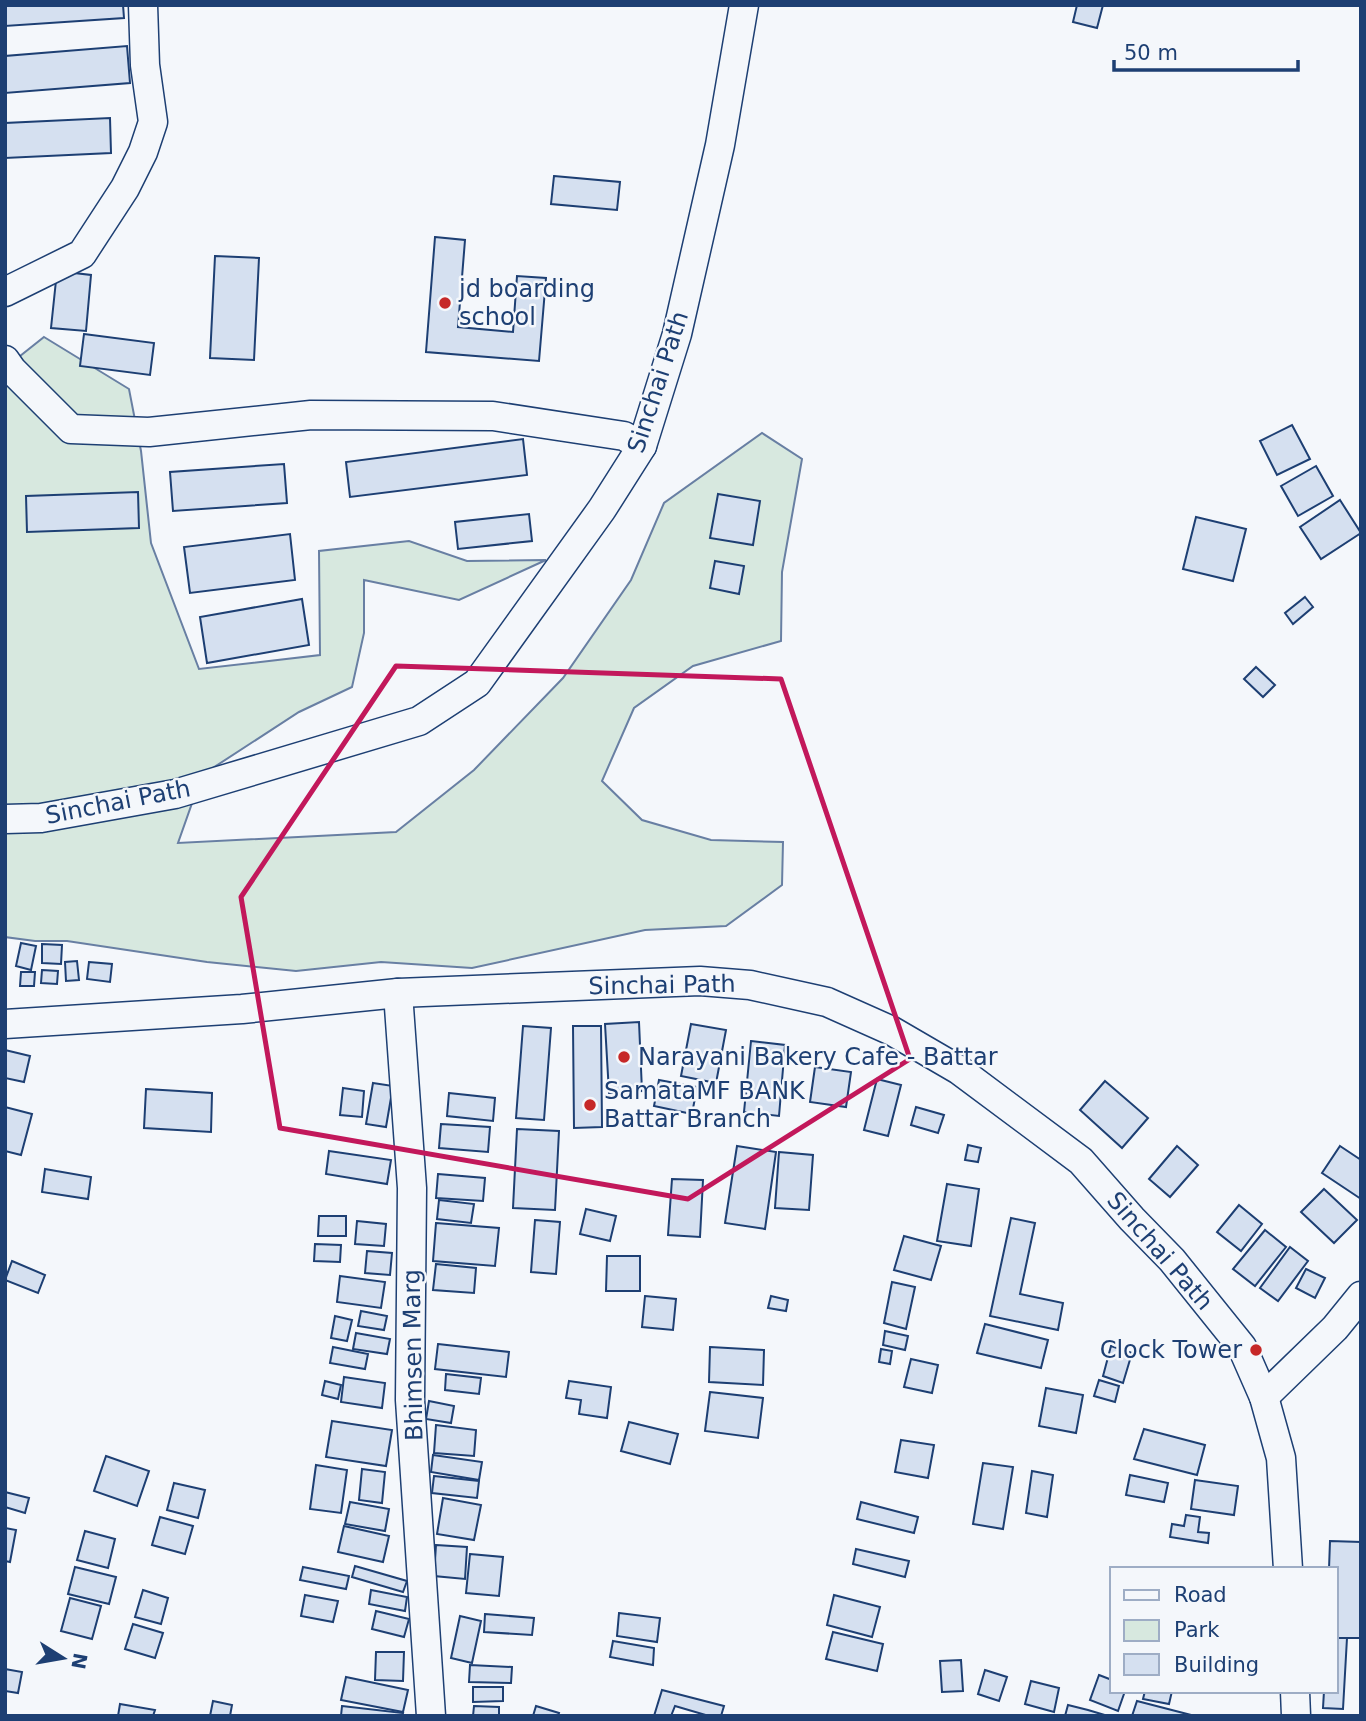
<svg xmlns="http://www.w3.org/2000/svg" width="1366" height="1721" viewBox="0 0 1366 1721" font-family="'DejaVu Sans',sans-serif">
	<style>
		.green { fill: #d7e8df; stroke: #687fa3; stroke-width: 2 }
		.building { fill: #d5e0f0; stroke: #1d3f73; stroke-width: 2 }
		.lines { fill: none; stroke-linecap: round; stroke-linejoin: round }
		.minor-casing { stroke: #1d3f73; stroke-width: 31 }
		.minor { stroke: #f4f7fb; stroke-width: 28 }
		.marked { fill: none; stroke: #c2185b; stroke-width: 5; stroke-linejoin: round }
		.poi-dot { fill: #c62828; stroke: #f4f7fb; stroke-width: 2.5 }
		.labels { text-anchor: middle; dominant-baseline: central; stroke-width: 5; stroke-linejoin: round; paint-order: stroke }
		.poi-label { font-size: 24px; fill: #1d3f73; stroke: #f4f7fb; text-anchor: start }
		.street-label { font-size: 24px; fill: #1d3f73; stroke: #f4f7fb }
	</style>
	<rect width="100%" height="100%" fill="#f4f7fb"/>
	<polygon class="green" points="44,337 129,389 141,451 151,543 199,669 320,655 319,551 409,541 467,561 546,560 459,600 364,580 364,633 352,687 299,712 202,775 178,843 396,832 474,770 563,678 631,580 664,503 762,433 802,459 782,572 781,641 693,666 634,708 602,781 642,820 711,840 783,842 782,885 726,926 645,930 472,968 381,962 296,971 207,962 67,941 35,941 5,937 5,368"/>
	<g class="building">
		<polygon points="5,5 123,5 124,18 5,26"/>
		<polygon points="1077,5 1103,5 1097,28 1073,22"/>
		<polygon points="127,46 130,83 5,93 5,56"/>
		<polygon points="110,118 111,153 5,158 5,123"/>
		<polygon points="554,176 620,182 617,210 551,204"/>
		<polygon points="435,237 465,240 458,327 513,332 517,276 546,278 539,361 426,352"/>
		<polygon points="215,256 259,258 254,360 210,358"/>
		<polygon points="57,271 91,275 86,331 51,328"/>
		<polygon points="84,334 154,343 150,375 80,366"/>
		<polygon points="1292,425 1310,459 1277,475 1260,441"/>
		<polygon points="523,439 527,475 350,497 346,462"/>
		<polygon points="284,464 287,503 173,511 170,472"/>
		<polygon points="1316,466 1333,496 1298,516 1281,486"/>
		<polygon points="138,492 139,528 27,532 26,496"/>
		<polygon points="718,494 760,501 753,545 710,538"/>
		<polygon points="1340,500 1361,533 1321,559 1300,527"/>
		<polygon points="529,514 532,541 458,549 455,522"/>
		<polygon points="1196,517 1246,529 1233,581 1183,569"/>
		<polygon points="290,534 295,580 190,593 184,547"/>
		<polygon points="715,561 744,566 739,594 710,588"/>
		<polygon points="1305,597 1313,607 1293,624 1285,613"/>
		<polygon points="302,599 309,645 207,663 200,617"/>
		<polygon points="1256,667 1275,685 1263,697 1244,679"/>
		<polygon points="21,943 36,946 31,970 16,966"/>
		<polygon points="42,944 62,945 61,964 42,963"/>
		<polygon points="77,961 79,980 66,981 65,962"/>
		<polygon points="89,962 112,964 110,982 87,979"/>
		<polygon points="42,970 58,971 57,984 41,983"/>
		<polygon points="21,972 35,972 34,986 20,986"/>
		<polygon points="639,1022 642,1091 609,1093 605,1024"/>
		<polygon points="691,1024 726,1030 716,1083 681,1076"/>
		<polygon points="523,1026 551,1028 544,1120 516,1118"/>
		<polygon points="573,1026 601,1026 602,1127 574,1128"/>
		<polygon points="751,1041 785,1045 779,1116 744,1112"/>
		<polygon points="5,1050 30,1056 24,1082 5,1078"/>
		<polygon points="815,1067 851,1072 846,1107 810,1102"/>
		<polygon points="877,1079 901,1085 888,1136 864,1130"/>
		<polygon points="659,1080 697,1087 692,1114 654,1106"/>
		<polygon points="1105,1081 1148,1118 1122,1148 1080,1110"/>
		<polygon points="373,1083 393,1086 386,1127 366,1124"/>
		<polygon points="343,1088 364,1091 362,1117 340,1115"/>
		<polygon points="146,1089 212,1093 211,1132 144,1128"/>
		<polygon points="449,1093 495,1098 493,1121 447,1116"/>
		<polygon points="5,1107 32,1114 21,1155 5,1151"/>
		<polygon points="916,1107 944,1115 938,1133 911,1125"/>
		<polygon points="441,1124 490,1127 488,1152 439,1148"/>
		<polygon points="517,1129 559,1131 555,1210 513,1208"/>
		<polygon points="968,1145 981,1148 978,1162 965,1160"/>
		<polygon points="737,1146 776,1152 765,1229 725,1223"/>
		<polygon points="1177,1146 1198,1165 1170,1197 1149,1179"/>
		<polygon points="1340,1146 1361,1160 1361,1199 1322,1173"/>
		<polygon points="329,1151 391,1160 387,1184 326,1174"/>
		<polygon points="779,1152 813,1155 809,1210 775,1208"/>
		<polygon points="45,1169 91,1177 88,1199 42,1192"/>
		<polygon points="438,1174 485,1178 483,1201 436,1198"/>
		<polygon points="672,1179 703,1180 700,1237 668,1235"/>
		<polygon points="947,1184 979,1189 971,1246 937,1241"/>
		<polygon points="1324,1189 1357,1220 1334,1243 1301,1212"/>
		<polygon points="439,1200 474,1204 471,1223 437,1219"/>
		<polygon points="1239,1205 1262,1224 1241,1251 1217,1232"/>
		<polygon points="586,1209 616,1216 610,1241 580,1234"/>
		<polygon points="319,1216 346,1216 346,1236 318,1236"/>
		<polygon points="1011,1218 1035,1223 1020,1294 1063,1303 1058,1330 990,1316"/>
		<polygon points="535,1220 560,1222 556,1274 531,1272"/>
		<polygon points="357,1221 386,1224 384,1246 355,1244"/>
		<polygon points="436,1223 499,1228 495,1266 433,1261"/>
		<polygon points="1265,1230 1286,1247 1255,1286 1233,1269"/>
		<polygon points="904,1236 941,1246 931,1280 894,1270"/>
		<polygon points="315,1244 341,1245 340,1262 314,1261"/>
		<polygon points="1290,1247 1308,1261 1278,1301 1260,1288"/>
		<polygon points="367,1251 392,1253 390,1275 365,1273"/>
		<polygon points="607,1256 640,1256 640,1291 606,1291"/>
		<polygon points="12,1261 45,1275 38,1293 5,1280"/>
		<polygon points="436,1264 476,1268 474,1293 433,1290"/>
		<polygon points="1306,1269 1325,1278 1315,1298 1296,1288"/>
		<polygon points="340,1276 385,1282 381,1308 337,1302"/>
		<polygon points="892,1282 915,1287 906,1329 884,1323"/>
		<polygon points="645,1296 676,1299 673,1330 642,1327"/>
		<polygon points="771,1296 788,1300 786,1311 768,1308"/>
		<polygon points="361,1311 387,1316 384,1330 358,1326"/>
		<polygon points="335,1316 352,1320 347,1341 331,1338"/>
		<polygon points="985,1324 1048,1340 1041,1368 977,1353"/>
		<polygon points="885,1331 908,1336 905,1350 883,1345"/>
		<polygon points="356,1333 390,1339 387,1354 353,1349"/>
		<polygon points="438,1344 509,1352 506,1377 435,1369"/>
		<polygon points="1111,1346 1132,1353 1123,1383 1103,1376"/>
		<polygon points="333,1347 368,1354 365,1369 330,1363"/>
		<polygon points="710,1347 764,1350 763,1385 709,1382"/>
		<polygon points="881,1349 892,1351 890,1364 879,1362"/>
		<polygon points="911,1359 938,1365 932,1393 904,1387"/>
		<polygon points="446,1374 481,1378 479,1394 445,1390"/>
		<polygon points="344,1377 385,1383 382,1408 341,1402"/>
		<polygon points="1099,1380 1119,1386 1115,1402 1094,1396"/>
		<polygon points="325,1381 341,1385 338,1399 322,1395"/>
		<polygon points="569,1381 611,1387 607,1418 579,1414 581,1400 566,1398"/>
		<polygon points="1046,1388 1083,1395 1076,1433 1039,1426"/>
		<polygon points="710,1392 763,1398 758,1438 705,1431"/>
		<polygon points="429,1401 454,1406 451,1423 426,1419"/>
		<polygon points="332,1421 392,1430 386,1466 326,1457"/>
		<polygon points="629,1422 678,1434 670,1464 621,1451"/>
		<polygon points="436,1425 476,1430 474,1456 434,1453"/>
		<polygon points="1144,1429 1205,1445 1197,1475 1134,1459"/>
		<polygon points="901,1440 934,1445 928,1478 895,1472"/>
		<polygon points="433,1455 482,1462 479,1480 431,1472"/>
		<polygon points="106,1456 149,1471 137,1506 94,1491"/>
		<polygon points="983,1463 1013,1467 1003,1529 973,1524"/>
		<polygon points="316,1465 347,1470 341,1513 310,1509"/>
		<polygon points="362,1469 385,1472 382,1503 359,1500"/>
		<polygon points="1032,1471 1053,1475 1047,1517 1026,1513"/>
		<polygon points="1130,1475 1168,1483 1164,1502 1126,1495"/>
		<polygon points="434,1476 479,1481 477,1498 432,1493"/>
		<polygon points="1195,1480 1238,1486 1234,1515 1191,1509"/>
		<polygon points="174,1483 205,1490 198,1518 167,1510"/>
		<polygon points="5,1492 29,1498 25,1513 5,1507"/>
		<polygon points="443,1498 481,1505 474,1540 437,1534"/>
		<polygon points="350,1502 389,1509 385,1531 345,1524"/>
		<polygon points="861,1502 918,1517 914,1533 857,1519"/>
		<polygon points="1186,1515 1200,1517 1198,1532 1209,1533 1208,1543 1170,1537 1172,1524 1184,1526"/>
		<polygon points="160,1517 193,1526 185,1554 152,1545"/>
		<polygon points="344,1526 389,1536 383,1562 338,1552"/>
		<polygon points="5,1528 16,1530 10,1562 5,1561"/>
		<polygon points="85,1531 115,1539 108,1568 77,1560"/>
		<polygon points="1330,1541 1361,1542 1361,1638 1336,1638 1336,1569 1329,1569"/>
		<polygon points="436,1545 467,1547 465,1579 434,1576"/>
		<polygon points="856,1549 909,1561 905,1577 853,1564"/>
		<polygon points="470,1554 503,1557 499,1596 466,1593"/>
		<polygon points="355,1566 407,1581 403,1592 352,1577"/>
		<polygon points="75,1567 116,1577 109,1604 68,1594"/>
		<polygon points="303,1567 349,1576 346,1589 300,1580"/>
		<polygon points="143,1590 168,1598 161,1624 135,1617"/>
		<polygon points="371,1590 407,1597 405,1611 369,1604"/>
		<polygon points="305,1595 338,1601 333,1622 301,1616"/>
		<polygon points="834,1595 880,1607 872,1637 827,1625"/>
		<polygon points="70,1598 101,1606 92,1639 61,1631"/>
		<polygon points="376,1611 409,1619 404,1637 372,1629"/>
		<polygon points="619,1613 660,1618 657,1642 617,1636"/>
		<polygon points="485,1614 534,1618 532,1635 484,1632"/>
		<polygon points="460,1616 481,1621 472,1663 451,1658"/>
		<polygon points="133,1624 163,1633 155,1658 125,1649"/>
		<polygon points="833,1632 883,1644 877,1671 826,1659"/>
		<polygon points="1336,1638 1347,1638 1343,1709 1323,1708 1324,1691 1336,1691"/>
		<polygon points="613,1641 654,1648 653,1665 610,1657"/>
		<polygon points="376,1652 404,1652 403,1681 375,1680"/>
		<polygon points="961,1660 963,1691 942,1692 940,1661"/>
		<polygon points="470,1665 512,1667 511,1683 469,1682"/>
		<polygon points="5,1669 22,1672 18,1693 5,1691"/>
		<polygon points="985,1670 1007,1677 999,1701 978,1694"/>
		<polygon points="1099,1675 1112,1680 1112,1691 1125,1691 1118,1711 1090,1700"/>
		<polygon points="346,1677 408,1690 403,1712 341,1700"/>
		<polygon points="1031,1681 1059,1688 1054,1712 1025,1704"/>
		<polygon points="473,1687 503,1687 503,1701 473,1702"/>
		<polygon points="662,1690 724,1706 721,1716 709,1716 675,1706 671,1716 654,1716"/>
		<polygon points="1145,1691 1172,1691 1169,1704 1143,1699"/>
		<polygon points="213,1701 232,1705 230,1716 210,1716"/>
		<polygon points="1137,1701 1195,1716 1132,1716"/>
		<polygon points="120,1704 155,1710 153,1716 118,1716"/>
		<polygon points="1068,1705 1088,1710 1108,1716 1065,1716"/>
		<polygon points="342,1706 403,1713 402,1716 341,1716"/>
		<polygon points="474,1706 499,1707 499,1716 473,1716"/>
		<polygon points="536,1706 559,1713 558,1716 533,1716"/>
	</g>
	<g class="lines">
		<defs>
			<g id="minor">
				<polyline points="5,292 82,254 125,188 143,152 153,122 145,65 143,5"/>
				<polyline points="5,360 12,370 71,429 149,432 311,415 493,416 624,436 642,446"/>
				<polyline points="5,819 41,818 175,794 419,721 477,683 602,509 642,446 677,334 720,145 744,5"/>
				<polyline points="398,993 412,1188 410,1400 431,1716"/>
				<polyline points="5,1024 242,1009 398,993 700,981 750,985 827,1002 892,1031 959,1070 1081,1161 1132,1219 1172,1260 1242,1347 1264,1397 1281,1458 1288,1569"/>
				<polyline points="1264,1397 1335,1328 1361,1296"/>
				<polyline points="1295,1691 1296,1716"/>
			</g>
		</defs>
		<use href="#minor" class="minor-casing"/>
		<use href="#minor" class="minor"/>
	</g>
	<path class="marked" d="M396,666l385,13 129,380 -222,140 -408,-71 -39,-231z"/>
	<g class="poi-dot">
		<circle cx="445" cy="303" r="7"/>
		<circle cx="624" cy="1057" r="7"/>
		<circle cx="590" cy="1105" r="7"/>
		<circle cx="1256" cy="1350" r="7"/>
	</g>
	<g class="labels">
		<g class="poi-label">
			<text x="459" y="289">jd boarding<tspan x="459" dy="28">school</tspan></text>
			<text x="638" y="1057">Narayani Bakery Cafe - Battar</text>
			<text x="604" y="1091">SamataMF BANK<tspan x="604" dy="28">Battar Branch</tspan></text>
			<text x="1242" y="1350" text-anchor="end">Clock Tower</text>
		</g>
		<g class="street-label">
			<text transform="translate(658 382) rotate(-72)">Sinchai Path</text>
			<text transform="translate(118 802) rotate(-11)">Sinchai Path</text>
			<text transform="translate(662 985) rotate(-1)">Sinchai Path</text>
			<text transform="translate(1160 1251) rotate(49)">Sinchai Path</text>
			<text transform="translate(413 1355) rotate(-91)">Bhimsen Marg</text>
		</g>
	</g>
	<rect width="1366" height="1721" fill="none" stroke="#1d3f73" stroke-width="14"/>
	<rect x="1110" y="1567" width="228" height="126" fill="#f4f7fb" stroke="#9eadc5" stroke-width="2"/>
	<rect x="1124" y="1590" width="35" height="10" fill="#f4f7fb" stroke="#9eadc5" stroke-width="2"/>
	<text x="1174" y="1602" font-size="21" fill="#1d3f73">Road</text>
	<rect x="1124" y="1620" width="35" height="21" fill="#d7e8df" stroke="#9eadc5" stroke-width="2"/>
	<text x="1174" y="1637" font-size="21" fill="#1d3f73">Park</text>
	<rect x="1124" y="1654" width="35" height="21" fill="#d5e0f0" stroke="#9eadc5" stroke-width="2"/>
	<text x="1174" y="1672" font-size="21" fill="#1d3f73">Building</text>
	<g transform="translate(63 1658) rotate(101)" stroke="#f4f7fb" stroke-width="5" paint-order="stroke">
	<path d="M0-5L12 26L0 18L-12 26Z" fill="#1d3f73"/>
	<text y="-10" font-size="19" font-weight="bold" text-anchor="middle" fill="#1d3f73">N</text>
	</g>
	<path d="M1114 60v10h184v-10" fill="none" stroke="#1d3f73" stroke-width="3.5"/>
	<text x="1124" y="60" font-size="21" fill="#1d3f73" stroke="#f4f7fb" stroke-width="5" paint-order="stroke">50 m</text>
</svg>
